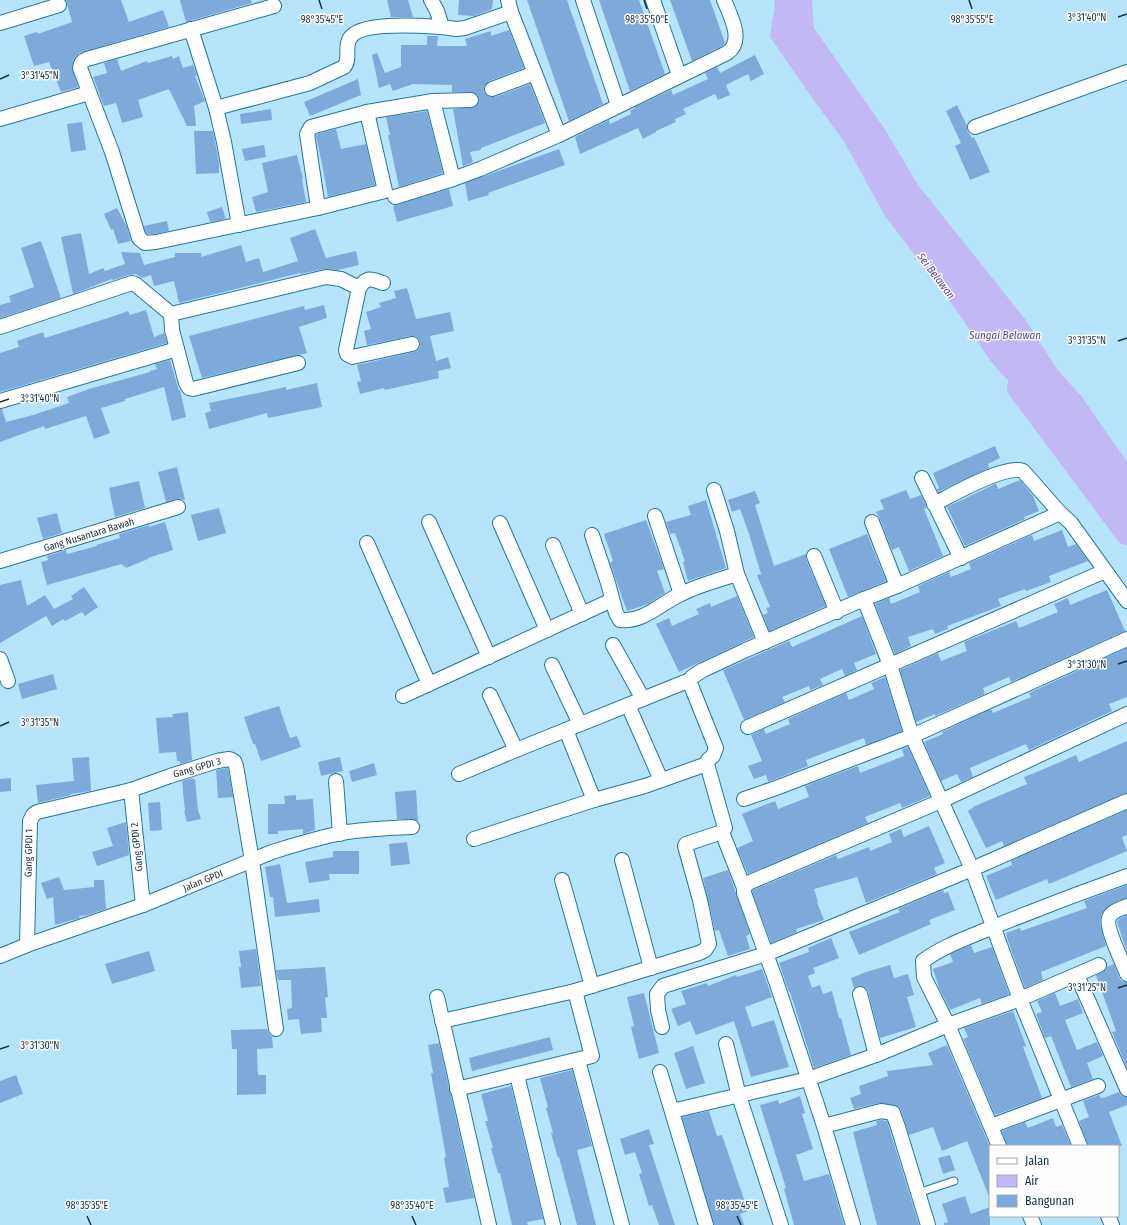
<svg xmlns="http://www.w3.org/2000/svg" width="1127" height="1225" viewBox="0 0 1127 1225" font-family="'Fira Sans Condensed',sans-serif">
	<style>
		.water { fill: #c2b8f6 }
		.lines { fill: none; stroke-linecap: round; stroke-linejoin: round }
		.river { stroke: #c2b8f6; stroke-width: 24 }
		.building { fill: #7da9db }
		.service-casing { stroke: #23779d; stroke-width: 9 }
		.minor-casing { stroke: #23779d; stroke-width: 16 }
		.service { stroke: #fff; stroke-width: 7 }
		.minor { stroke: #fff; stroke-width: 14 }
		.ticks { fill: none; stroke: #123344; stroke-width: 1.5 }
		.labels { text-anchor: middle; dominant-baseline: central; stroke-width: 3; stroke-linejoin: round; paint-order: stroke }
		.street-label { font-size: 10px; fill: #123344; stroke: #fdfdfd }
		.water-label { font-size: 11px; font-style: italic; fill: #594892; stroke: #fdfdfd }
		.ticks-label { font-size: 10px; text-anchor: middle; fill: #123344; stroke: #fdfdfd; stroke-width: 3; stroke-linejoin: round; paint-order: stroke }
	</style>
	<rect width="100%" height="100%" fill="#b7e4fd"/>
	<polygon class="water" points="774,0 812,0 814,28 886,131 918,185 1025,319 1057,369 1082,397 1127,462 1127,537 1115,515 1082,468 1045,421 992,363 957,311 885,216 843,140 810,95 770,37 775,3"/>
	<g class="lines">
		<polyline class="river" points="1019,388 1127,533"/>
	</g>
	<g class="building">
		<polygon points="66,0 121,0 129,22 163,10 169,27 79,53 74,59 72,67 78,87 61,92 49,62 34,66 24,36 37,32 38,34 72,22"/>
		<polygon points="180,0 251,0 252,3 186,22"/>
		<polygon points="387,0 408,0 413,17 391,17"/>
		<polygon points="459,0 493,0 492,9 474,16 458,15"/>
		<polygon points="527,0 567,0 603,104 569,121"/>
		<polygon points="599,0 639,0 665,74 630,91"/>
		<polygon points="670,0 710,0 725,43 722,46 692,61"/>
		<polygon points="509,30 524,68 489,81 484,87 484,92 490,97 495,97 530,84 545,123 481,148 481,150 470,152 473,162 463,166 453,109 475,107 478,104 479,100 478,95 471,92 452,92 452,85 413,84 393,91 390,84 379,88 372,55 377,53 385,73 401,67 401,45 427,45 427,36 438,36 437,46 467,46 465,39 491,31 491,36"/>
		<polygon points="755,55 764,74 751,81 748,74 726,85 730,95 718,100 715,94 683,109 686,114 675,119 676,122 656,131 656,132 643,139 638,128 580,154 575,137 609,120 610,124 631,114 630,111 635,108 635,107 671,90 673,95 708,79 705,73 717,67 720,73"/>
		<polygon points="172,56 173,59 179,56 183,68 193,65 197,75 195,76 205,101 194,106 196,126 187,126 169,89 138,100 143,117 122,123 116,103 104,106 93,77 107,73 104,63 117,59 121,71 147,61 148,63"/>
		<polygon points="358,79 361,95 310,116 304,102"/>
		<polygon points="957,105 967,126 967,130 972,138 974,137 990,172 970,180 955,146 961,143 946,111"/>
		<polygon points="271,109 272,120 241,124 240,114"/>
		<polygon points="427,111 443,173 399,187 388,135 390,135 386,117"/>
		<polygon points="82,122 86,150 71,152 67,124"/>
		<polygon points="336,129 341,149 366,144 375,185 328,197 323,169 316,136 317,134"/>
		<polygon points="194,131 213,131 219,163 219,173 196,174"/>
		<polygon points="264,145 266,157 245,161 242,149"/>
		<polygon points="559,149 565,165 488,193 489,195 468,201 465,183"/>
		<polygon points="297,155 303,179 302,179 306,202 256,212 252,197 268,192 262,163"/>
		<polygon points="449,189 453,206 397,222 393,206"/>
		<polygon points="222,207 226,219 210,222 207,212"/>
		<polygon points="117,208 127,227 131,241 118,244 113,229 111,230 104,214"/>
		<polygon points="167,221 169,231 155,234 148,234 146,233 144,226"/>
		<polygon points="315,229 326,258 356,251 359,265 338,270 324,269 300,274 300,273 179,303 174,281 154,286 151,275 142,278 136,274 129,275 113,280 112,279 73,294 61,237 81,233 89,274 103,268 105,271 125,264 121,252 140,253 144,265 175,257 175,253 201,253 201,257 241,245 246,262 259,258 263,272 298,261 290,238"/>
		<polygon points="41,241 61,298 0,318 0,305 11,302 9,296 34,287 21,248"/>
		<polygon points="407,288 416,319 450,312 454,331 430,336 436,361 448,357 451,368 438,371 439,378 385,390 384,388 360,394 357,382 361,381 357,365 414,352 417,351 420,347 420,343 419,339 415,336 411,336 367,345 364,331 371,329 366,312 381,307 379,303 396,298 394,291"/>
		<polygon points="324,305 327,318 299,327 307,353 202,378 189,336 304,306 305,310"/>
		<polygon points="146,310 154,337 164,333 167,343 0,392 0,353 19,347 17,341 43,332 45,338 111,317 128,311 130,315"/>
		<polygon points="170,360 179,391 180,390 186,417 172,421 164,387 125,399 125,401 101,408 110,433 94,439 86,416 45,429 44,426 0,442 0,409 2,409 6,422 33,415 69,403 67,397 89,389 150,372 150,371 157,369 155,364"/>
		<polygon points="317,383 322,407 268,418 267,413 209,429 205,413 211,411 209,403 286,387 286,390"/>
		<polygon points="995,446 1000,458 988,464 989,468 938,492 937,489 939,488 933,473"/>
		<polygon points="177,467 185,500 176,499 166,502 158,472"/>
		<polygon points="1020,480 1033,496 1039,511 1024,517 1025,519 965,546 947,507 995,484 996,484 998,489"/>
		<polygon points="139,481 145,508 115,517 109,488"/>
		<polygon points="906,490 910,499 921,495 926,505 926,508 924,509 943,556 909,571 899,547 892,550 880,519 876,512 884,509 880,500"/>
		<polygon points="755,491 760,503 755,505 774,566 806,554 806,559 826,606 769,631 763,615 768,613 766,608 770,607 757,575 761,574 749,534 740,509 732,512 728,500"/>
		<polygon points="706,500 726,568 688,581 683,562 685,561 675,533 670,534 666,522 691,515 688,506"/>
		<polygon points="219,508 226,533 198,541 191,515"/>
		<polygon points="57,513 62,533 43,539 37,518"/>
		<polygon points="646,520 664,569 657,571 665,593 648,604 627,611 610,563 613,561 604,534"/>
		<polygon points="165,522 173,550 148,558 148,559 126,568 125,566 124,567 122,564 47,585 41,562 48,560 47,556 66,550 67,554 97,546 96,545 120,538 119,534 149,525 149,527"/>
		<polygon points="1062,530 1068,547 1076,544 1088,561 1049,576 1051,582 1026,591 1025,589 998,599 1001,606 947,626 948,629 935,634 933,629 908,637 911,646 895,654 875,604 889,598 891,604 920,592 918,586 949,572 951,577 971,569 969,563 1032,535 1034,541"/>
		<polygon points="867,534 886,581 848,597 829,549"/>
		<polygon points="21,580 27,606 45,595 54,609 73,599 71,596 84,587 98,607 85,616 82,612 65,621 63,619 52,626 46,616 0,643 0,585"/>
		<polygon points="1107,590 1125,631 1011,682 1009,677 983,688 985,694 935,716 935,714 916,722 900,670 938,653 941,661 967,651 964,642 1016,621 1019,628 1058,612 1054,604 1068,598 1070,605"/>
		<polygon points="737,596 754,637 679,672 656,624 669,618 672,626 699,614 696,609 710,603 711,607"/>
		<polygon points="862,616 876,654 854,663 857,670 845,676 842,669 820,679 823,685 810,690 809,686 782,697 785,702 744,720 723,670 789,641 792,647"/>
		<polygon points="1127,648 1127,697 1109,704 1112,711 1029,750 1026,744 970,768 973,777 961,782 957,774 941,781 924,742 943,734 942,732 991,709 993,713 1031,697 1029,693"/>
		<polygon points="53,674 57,689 22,699 18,684"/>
		<polygon points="885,677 902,731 866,745 864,738 832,750 806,760 808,766 768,782 766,775 754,779 748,766 762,761 751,735 764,729 766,734 790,724 788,719 846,693 849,700 874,689 871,683"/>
		<polygon points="279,706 290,738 297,736 301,747 261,761 255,744 253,744 244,717"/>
		<polygon points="188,712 192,760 180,764 180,761 177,761 176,752 159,753 156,718 173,717 172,714"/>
		<polygon points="1127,741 1127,793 1004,846 1002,841 986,848 968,811 975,806 1027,784 1024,777 1037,772 1076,755 1079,762"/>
		<polygon points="908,747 930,796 902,808 900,803 865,817 868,823 748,874 737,848 753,841 742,814 775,801 778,809 809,797 805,786 858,766 860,773 904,756 902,749"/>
		<polygon points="89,757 91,791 71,794 71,795 38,803 36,785 74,781 72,758"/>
		<polygon points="340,757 343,771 321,776 318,762"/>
		<polygon points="374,763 377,775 352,782 349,771"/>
		<polygon points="228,768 233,797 218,798 216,770"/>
		<polygon points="11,778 11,791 0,792 0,779"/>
		<polygon points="193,778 193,779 195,779 198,810 201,819 187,822 184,811 185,811 182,781"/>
		<polygon points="416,790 418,821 412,819 397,819 395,792"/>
		<polygon points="296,795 296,800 313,799 315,830 303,834 303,829 278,831 278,834 268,834 268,804 285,804 284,796"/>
		<polygon points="160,802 162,830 150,831 148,803"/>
		<polygon points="1127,810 1127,835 1122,837 1127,851 1049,884 1047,879 996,900 986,876 1012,865 1011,861"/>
		<polygon points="126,822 129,855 97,866 92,852 113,846 107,828"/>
		<polygon points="929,826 945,863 934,868 937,874 866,903 857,877 814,889 818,902 817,902 824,920 796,929 797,932 771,943 752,892 753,890 836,855 838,859 869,847 870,851 892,842 889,834 901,829 904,837"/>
		<polygon points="407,842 410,864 391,866 389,844"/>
		<polygon points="333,851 359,851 359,874 329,874 330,880 309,883 305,862 333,857"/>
		<polygon points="280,864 287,903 319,899 320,912 275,917 273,897 270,897 265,867"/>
		<polygon points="728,870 750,934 746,936 750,949 728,956 719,930 715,931 703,878"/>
		<polygon points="59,877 64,890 94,887 94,880 104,880 106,909 87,915 79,916 80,918 55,925 53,897 47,899 41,883"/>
		<polygon points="1127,885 1127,898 1110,905 1104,910 1101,915 1100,924 1106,946 1041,972 1043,980 1025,988 1008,941 1006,933 1020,928 1021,931 1087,908 1084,901"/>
		<polygon points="943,890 944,893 948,892 955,910 929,920 931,924 859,955 849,932 900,912 898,909"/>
		<polygon points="1127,915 1127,952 1117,922 1119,919"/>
		<polygon points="831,938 839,958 813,968 815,973 808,976 812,988 820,985 823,994 832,991 839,1018 841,1018 851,1055 814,1068 790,992 789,992 779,963 809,952 808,948"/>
		<polygon points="971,945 974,953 992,947 1009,994 982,1004 980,998 950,1010 939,988 933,969 953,962 950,954"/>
		<polygon points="256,949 261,986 241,988 239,967 241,967 239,951"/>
		<polygon points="149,951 155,971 112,984 105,964"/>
		<polygon points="1114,964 1119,978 1122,981 1127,982 1127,1068 1112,1032 1116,1031 1096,975 1106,970 1107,967"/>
		<polygon points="890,965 894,978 908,974 914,995 907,997 916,1027 880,1038 868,991 866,988 862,986 857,986 854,988 851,978 866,972"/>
		<polygon points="325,967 328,997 325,998 327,1018 321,1018 322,1032 301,1034 299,1019 288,1020 287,1009 292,1008 291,980 278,980 276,970"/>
		<polygon points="762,969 772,997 745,1007 752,1027 774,1020 789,1067 751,1077 734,1021 696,1035 690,1021 678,1026 671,1009 686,1004 681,991 707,983 708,986 736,975 737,977"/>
		<polygon points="644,993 659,1053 639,1059 631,1027 634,1026 627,997"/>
		<polygon points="1055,993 1060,1006 1078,999 1083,1013 1065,1020 1077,1050 1097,1042 1103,1056 1087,1063 1093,1079 1071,1087 1051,1036 1045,1038 1036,1014 1042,1012 1037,1001"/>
		<polygon points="1013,1011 1026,1046 1023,1047 1042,1098 995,1115 963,1039 968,1037 964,1028"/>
		<polygon points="267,1029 269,1034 272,1037 273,1048 257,1049 258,1075 266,1075 266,1094 237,1095 237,1049 232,1049 231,1030"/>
		<polygon points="550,1037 553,1050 472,1071 469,1058"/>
		<polygon points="439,1043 474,1198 446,1203 443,1188 449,1187 444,1158 446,1157 431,1073 433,1073 428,1045"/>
		<polygon points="947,1045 990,1147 990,1199 967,1141 942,1151 933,1127 909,1135 901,1110 898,1106 879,1103 854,1109 850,1098 861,1094 859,1086 888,1076 887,1071 933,1065 928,1053"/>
		<polygon points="693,1046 705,1083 686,1089 674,1053"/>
		<polygon points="572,1070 592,1146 577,1150 596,1225 577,1225 559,1157 558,1158 551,1133 553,1133 546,1108 548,1107 540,1078"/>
		<polygon points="16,1075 23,1094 0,1103 0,1081"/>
		<polygon points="511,1086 543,1219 527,1222 528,1225 512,1225 500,1173 498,1173 491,1148 493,1148 485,1121 488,1121 481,1094"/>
		<polygon points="1119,1092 1122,1096 1127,1097 1127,1105 1109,1112 1122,1146 1088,1146 1079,1121 1089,1117 1083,1101 1099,1095 1101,1098 1103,1098"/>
		<polygon points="800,1096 805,1113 802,1114 813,1149 796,1155 804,1181 829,1174 844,1225 794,1225 784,1189 786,1188 760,1105 778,1100 779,1104"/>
		<polygon points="709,1111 717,1136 722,1135 748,1211 740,1214 744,1225 714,1225 682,1117"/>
		<polygon points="1053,1118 1056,1127 1062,1125 1071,1146 1007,1146 1002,1131 1025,1122 1028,1128"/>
		<polygon points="881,1120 887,1121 919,1225 877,1225 853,1132 877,1125 876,1121"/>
		<polygon points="649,1129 654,1144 649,1145 675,1225 659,1225 652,1205 649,1206 639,1174 642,1173 635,1152 625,1155 620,1139"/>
		<polygon points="950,1155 955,1170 943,1174 938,1158"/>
		<polygon points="965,1196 971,1214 990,1207 990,1225 944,1225 944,1223 948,1222 942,1204"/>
	</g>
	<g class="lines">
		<defs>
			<polyline id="service" points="918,1193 954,1181"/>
			<g id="minor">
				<polyline points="431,0 437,11 442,27 456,29 465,28 511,12"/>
				<polyline points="508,0 511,12 559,135"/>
				<polyline points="583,0 618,105"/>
				<polyline points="653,0 679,75"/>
				<path d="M274,6l-187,53c-5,2 -6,3 -7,9l32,84 27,86 6,5 11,-1 162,-34 67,-17 -18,-79"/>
				<polyline points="0,23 59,5"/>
				<polyline points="191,29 216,108 224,142 239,225"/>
				<polyline points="492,89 535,73"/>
				<polyline points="433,101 471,100"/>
				<path d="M216,108l94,-25 34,-16c7,-8 0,-20 6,-29 10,-17 74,-12 92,-11"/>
				<polyline points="0,119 89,93"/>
				<polyline points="975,127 1127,72"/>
				<path d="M453,179l27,-10 79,-34 168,-82c18,-12 3,-38 -3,-53"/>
				<polyline points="318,208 307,134 311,127 367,112 433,101 453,179 395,197"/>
				<path d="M383,283c-12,-4 -16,-7 -24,5l-13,62 1,4 5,3 60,-13"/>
				<polyline points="171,314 326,277 341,279 359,288"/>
				<polyline points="0,327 132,283 135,284 171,314 172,330 186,383 189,388 193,389 298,363"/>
				<polyline points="0,401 177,349"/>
				<polyline points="922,478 961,558"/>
				<path d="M934,504c18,-9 71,-40 89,-33l37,42"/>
				<polyline points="655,516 681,594"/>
				<polyline points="429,522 489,657"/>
				<polyline points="872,522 897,586"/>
				<polyline points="500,523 547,630"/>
				<path d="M592,535l16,48 8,30 4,7c23,3 41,-17 61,-26 18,-9 37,-14 56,-20l-10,-43 -13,-41"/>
				<polyline points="367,543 429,684"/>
				<polyline points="553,545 582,614"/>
				<polyline points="814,556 837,612"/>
				<polyline points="0,561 178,507"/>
				<polyline points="737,574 765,642"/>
				<polyline points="864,599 890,665 912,736 972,869 1020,999 1080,1146"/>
				<polyline points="613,645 643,699"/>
				<polyline points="0,659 8,681"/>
				<polyline points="552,665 580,724"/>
				<polyline points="490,695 516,750"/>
				<polyline points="403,696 612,600"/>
				<polyline points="628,705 661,780"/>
				<polyline points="748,727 1105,571"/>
				<polyline points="566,730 594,800 645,786 707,764"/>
				<polyline points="459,774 516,750 690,680"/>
				<polyline points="336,781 340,834"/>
				<polyline points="131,790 143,905"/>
				<polyline points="744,799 776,788 912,736 1127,639"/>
				<polyline points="722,832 744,888"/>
				<polyline points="474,839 594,800"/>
				<polyline points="622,860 651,968"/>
				<polyline points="562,880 592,986"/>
				<path d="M1127,906c-6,3 -16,5 -18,12 -4,9 14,45 18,56"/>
				<polyline points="27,945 30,821 33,815 37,812 131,790 170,776 217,761 229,759 234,761 236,766 252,861 276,1029"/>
				<path d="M0,956l27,-11 116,-40 129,-53c22,-7 46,-14 69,-19 23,-4 47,-5 71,-6"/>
				<polyline points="1077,975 1127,1089"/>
				<polyline points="575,991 699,953 705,950 709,944 700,900 685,846 686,844 722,832 725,828 707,764 708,760 713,756 716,748 690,683 690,680 692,677 703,670 746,650 864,599 897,586 1060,513 1071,523 1127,601"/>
				<polyline points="860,994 876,1055"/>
				<polyline points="437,997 489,1225"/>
				<polyline points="442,1021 575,991 592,1056 457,1089"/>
				<polyline points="662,1027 658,1010 657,994 663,986 766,954 972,869 1127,801"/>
				<polyline points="726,1044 739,1096 781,1225"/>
				<polyline points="578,1060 622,1225"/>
				<polyline points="660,1072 706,1225"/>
				<polyline points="517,1075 553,1225"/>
				<polyline points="672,1111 808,1079 876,1055 948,1025 1020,999 1099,965"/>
				<polyline points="824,1126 881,1111 893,1113 898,1127 928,1225"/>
				<polyline points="991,1126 1098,1086"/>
				<path d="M999,1146l-51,-121 -24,-48 -1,-16c19,-14 41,-22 63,-31 46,-19 93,-37 141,-54"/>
				<polyline points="1030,1216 1034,1225"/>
				<polyline points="1108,1216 1112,1225"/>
				<polyline points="853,1225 824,1126 777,984 744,893 744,888 748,883 941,801 1127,714"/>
			</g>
		</defs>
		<use href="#service" class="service-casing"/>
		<use href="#minor" class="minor-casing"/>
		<use href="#service" class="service"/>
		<use href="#minor" class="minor"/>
	</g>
	<path class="ticks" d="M319,0l3,9M644,0l3,9M969,0l3,9M1118,17l9,-3M0,79l9,-4M1118,341l9,-3M0,402l9,-3M1118,664l9,-3M0,726l9,-4M1118,988l9,-3M0,1049l9,-3M87,1216l4,9M412,1216l4,9M737,1216l4,9"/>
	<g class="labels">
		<g class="street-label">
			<text transform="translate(89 535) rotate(-17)">Gang Nusantara Bawah</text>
			<text transform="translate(197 768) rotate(-16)">Gang GPDI 3</text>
			<text transform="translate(137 847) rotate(-96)">Gang GPDI 2</text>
			<text transform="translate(29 853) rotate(-89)">Gang GPDI 1</text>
			<text transform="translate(203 881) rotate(-22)">Jalan GPDI</text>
		</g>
		<g class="water-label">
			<text transform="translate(936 276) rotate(53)">Sei Belawan</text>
			<text x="1005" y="335">Sungai Belawan</text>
		</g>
	</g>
	<g class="ticks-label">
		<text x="1087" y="21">3°31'40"N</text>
		<text x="972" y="23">98°35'55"E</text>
		<text x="322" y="23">98°35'45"E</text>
		<text x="647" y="23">98°35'50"E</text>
		<text x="40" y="79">3°31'45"N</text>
		<text x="1087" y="344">3°31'35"N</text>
		<text x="40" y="402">3°31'40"N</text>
		<text x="1087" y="668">3°31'30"N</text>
		<text x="40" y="726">3°31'35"N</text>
		<text x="1087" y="991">3°31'25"N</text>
		<text x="40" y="1049">3°31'30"N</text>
		<text x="87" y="1209">98°35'35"E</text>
		<text x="412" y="1209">98°35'40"E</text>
		<text x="737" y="1209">98°35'45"E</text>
	</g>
	<rect x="989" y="1145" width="130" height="72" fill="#fdfdfd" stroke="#9facb3"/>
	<rect x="997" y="1158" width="20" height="6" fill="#ffffff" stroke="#9facb3"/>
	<text x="1025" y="1165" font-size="12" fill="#123344">Jalan</text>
	<rect x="997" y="1175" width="20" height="12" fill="#c2b8f6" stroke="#9facb3"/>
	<text x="1025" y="1185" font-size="12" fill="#123344">Air</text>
	<rect x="997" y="1195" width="20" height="12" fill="#7da9db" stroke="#9facb3"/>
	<text x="1025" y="1205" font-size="12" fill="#123344">Bangunan</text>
</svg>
